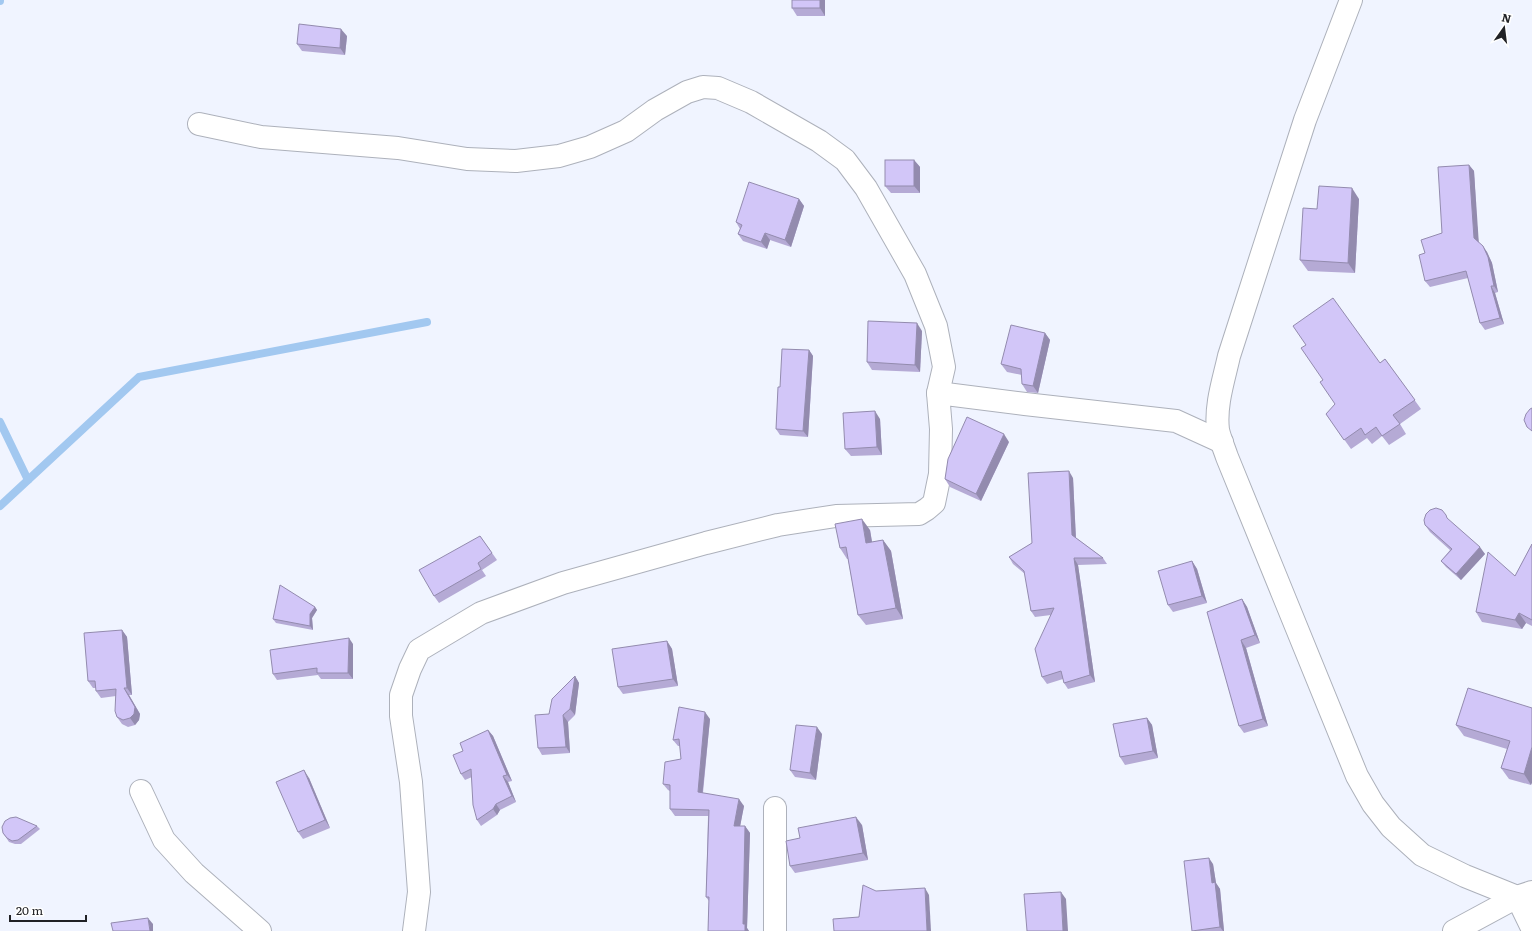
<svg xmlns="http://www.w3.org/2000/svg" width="1532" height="931" viewBox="0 0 1532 931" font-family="Literata,serif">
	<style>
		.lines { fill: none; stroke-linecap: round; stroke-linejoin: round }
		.stream { stroke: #a2c8f0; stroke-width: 8 }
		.street-casing { stroke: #adb1bb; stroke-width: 24 }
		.street { stroke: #fff; stroke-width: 22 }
		.wall { fill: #b5aad5 }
		.shaded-wall { fill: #938bae }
		.building { fill: #d2c6f8; stroke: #938bae }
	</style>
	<rect width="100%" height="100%" fill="#f0f4ff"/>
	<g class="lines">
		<g class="stream">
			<polyline points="0,1 0,0"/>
			<polyline points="0,422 28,480"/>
			<polyline points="0,506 139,377 427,322"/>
		</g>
		<defs>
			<g id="street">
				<path d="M1351,0l-46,120 -76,236c-5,23 -14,49 -11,74 2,9 6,18 9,27l130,319 16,28 18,23 31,28 43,21 52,21"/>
				<polyline points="199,124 261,137 398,148 467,159 516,161 559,156 590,147 626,131 655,110 687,92 703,87 718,88 751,102 819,141 845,160 866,188 915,274 936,326 944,367 938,393"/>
				<polyline points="141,791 164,840 194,873 260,931"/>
				<polyline points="1517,897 1532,928"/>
				<polyline points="414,931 419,892 411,782 401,716 401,695 410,669 419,650 481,613 563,583 706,543 778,525 836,516 919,514 927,509 934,503 940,474 941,429 938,393 1025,404 1176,421 1222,442"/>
				<polyline points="775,931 775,808"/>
				<polyline points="1454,931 1517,897 1532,892"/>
			</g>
		</defs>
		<use href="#street" class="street-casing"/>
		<use href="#street" class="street"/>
	</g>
	<g class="wall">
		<polygon points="792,0 825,0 825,16 797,16 792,8"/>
		<polygon points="347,36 345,55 302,51 297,44"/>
		<polygon points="914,160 920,167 920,193 891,193 885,186"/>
		<polygon points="1469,165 1474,171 1478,242 1487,252 1492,263 1498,292 1495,293 1504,324 1485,330 1480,323 1468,278 1430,287 1425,281 1425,253 1442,233"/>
		<polygon points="799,199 804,206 791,247 770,240 767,249 743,241 738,234 740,229 736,222"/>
		<polygon points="1359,199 1355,273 1308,271 1300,260 1317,209"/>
		<polygon points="922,331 920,372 872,370 867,362"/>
		<polygon points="1045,333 1050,340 1038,393 1027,392 1022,384 1022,375 1007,372 1001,364"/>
		<polygon points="809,350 813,356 808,437 780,435 776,429 780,387"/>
		<polygon points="1385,359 1421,409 1400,424 1406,434 1389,445 1382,436 1372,444 1367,438 1351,449 1326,414 1380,363"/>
		<polygon points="880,419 882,455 851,456 845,449"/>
		<polygon points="1009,442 981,501 950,487 945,479"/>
		<polygon points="1073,478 1076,538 1103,558 1107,564 1078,565 1095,682 1068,689 1064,683 1063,679 1047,684 1042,677 1051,615 1035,617 1031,611 1025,574 1013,564 1009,557 1032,543"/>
		<polygon points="1451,522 1485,554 1461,580 1446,567 1441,561 1450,550 1430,532 1425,525"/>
		<polygon points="870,530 872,542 883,540 891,551 903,619 866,625 858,615 848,559 847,559 840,548"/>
		<polygon points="480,536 497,560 482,570 486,576 439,603 434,596"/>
		<polygon points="1532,544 1532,626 1526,623 1522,629 1482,622 1476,612 1515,576"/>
		<polygon points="1192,561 1197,569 1207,603 1173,612 1168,605"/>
		<polygon points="1242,599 1247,607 1260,643 1246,648 1268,726 1244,733 1239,726"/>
		<polygon points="315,607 317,610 312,618 313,630 276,623 273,619"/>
		<polygon points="122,630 127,637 132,695 129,695 140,714 139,720 135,725 128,727 122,724 117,717 116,696 101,698 96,691 96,688 93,688 88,681"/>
		<polygon points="667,641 672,649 678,686 623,694 618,687"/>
		<polygon points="353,644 353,679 321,679 318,675 277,680 273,674"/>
		<polygon points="575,676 579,683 575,715 568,722 570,753 542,755 538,748 549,714"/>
		<polygon points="1532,708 1531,785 1509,779 1501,768 1507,749 1464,736 1456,725"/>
		<polygon points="1147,718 1152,725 1158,758 1125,765 1120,757"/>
		<polygon points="710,719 703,793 744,806 740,826 745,826 750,833 747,928 749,931 708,931 709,901 706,897 708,816 675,816 670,809 670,791 668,790 663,784 681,759 680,746 678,746 673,740"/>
		<polygon points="488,730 493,736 512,781 508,782 516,802 500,810 497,815 481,826 477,820 472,777 465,780 461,774 463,751"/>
		<polygon points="822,734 816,780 795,777 790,770"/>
		<polygon points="309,778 330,828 303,839 298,832"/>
		<polygon points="862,825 868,860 795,873 790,866 800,838"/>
		<polygon points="37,826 40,829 21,844 15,844 9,842 3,833"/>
		<polygon points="1213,864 1216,883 1220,889 1224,931 1193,931"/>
	</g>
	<g class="shaded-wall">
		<polygon points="820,0 825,0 825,16 820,8"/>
		<polygon points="341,29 347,36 345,55 340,48"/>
		<polygon points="914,160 920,167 920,193 914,186"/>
		<polygon points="1469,165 1474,171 1479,245 1474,238"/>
		<polygon points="1352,188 1359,199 1355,273 1348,263"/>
		<polygon points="799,199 804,206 791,247 785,240"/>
		<polygon points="765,233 770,240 767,249 761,242"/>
		<polygon points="1483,246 1487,252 1492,263 1498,292 1494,286"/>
		<polygon points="1491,286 1495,293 1504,324 1500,318"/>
		<polygon points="917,323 922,331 920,372 915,365"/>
		<polygon points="1045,333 1050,340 1038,393 1033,386"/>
		<polygon points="809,350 813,356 808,437 803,431"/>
		<polygon points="875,411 880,419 882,455 877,447"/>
		<polygon points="1004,434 1009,442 981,501 976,494"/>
		<polygon points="1069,471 1073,478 1076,541 1072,535"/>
		<polygon points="862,519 870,530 874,554 866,543"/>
		<polygon points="883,540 891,551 903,619 896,608"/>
		<polygon points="1480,547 1485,554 1461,580 1456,574"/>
		<polygon points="1074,558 1078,565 1095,682 1090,675"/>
		<polygon points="1192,561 1197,569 1207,603 1202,596"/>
		<polygon points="1242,599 1247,607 1260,643 1255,635"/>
		<polygon points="315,607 317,610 312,618 313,630 310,626 310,614"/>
		<polygon points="1519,613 1526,623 1522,629 1515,620"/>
		<polygon points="122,630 127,637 132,695 127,688"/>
		<polygon points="349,638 353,644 353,679 348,673"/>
		<polygon points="1241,640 1246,648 1268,726 1263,719"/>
		<polygon points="667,641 672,649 678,686 673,679"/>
		<polygon points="575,676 579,683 575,715 570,709"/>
		<polygon points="124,688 129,695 140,714 139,720 135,725 130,718"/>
		<polygon points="705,712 710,719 702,798 698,792"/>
		<polygon points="563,715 568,722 570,753 566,747"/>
		<polygon points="1147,718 1152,725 1158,758 1153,751"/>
		<polygon points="817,727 822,734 816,780 810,773"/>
		<polygon points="488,730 493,736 512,781 507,775"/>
		<polygon points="1532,747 1532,783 1531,785 1524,774"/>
		<polygon points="304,770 309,778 330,828 325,820"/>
		<polygon points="503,776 508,782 516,802 512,796"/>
		<polygon points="739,799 744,806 739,832 734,826"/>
		<polygon points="496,804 500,810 497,815 493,809"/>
		<polygon points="856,817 862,825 868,860 863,853"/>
		<polygon points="745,826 750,833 747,928 749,931 745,931 743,924"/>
		<polygon points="1209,858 1213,864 1216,883 1220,889 1224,931 1223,931 1220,927 1212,883"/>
		<polygon points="925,888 929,895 931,931 927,931"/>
		<polygon points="1061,892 1066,899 1068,931 1063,931"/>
		<polygon points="148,918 153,924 153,931 150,931"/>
	</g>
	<g class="building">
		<rect x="792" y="0" width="28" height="8"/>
		<polygon points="299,24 341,29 340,48 297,44"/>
		<rect x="885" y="160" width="29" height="26"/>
		<polygon points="1469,165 1474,238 1483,246 1488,257 1494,286 1491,286 1500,318 1480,323 1466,271 1425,281 1419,255 1425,253 1421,240 1442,233 1438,167"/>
		<polygon points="749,182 799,199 785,240 765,233 761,242 738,234 742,225 736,222"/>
		<polygon points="1319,186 1352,188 1348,263 1300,260 1303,208 1317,209"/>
		<polygon points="1333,298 1380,363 1385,359 1415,400 1393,415 1400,424 1382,436 1376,427 1365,435 1361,428 1344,440 1326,414 1335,404 1320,382 1323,380 1301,348 1306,345 1293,326"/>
		<polygon points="868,321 917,323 915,365 867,362"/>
		<polygon points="1011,325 1045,333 1033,386 1022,384 1021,369 1001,364"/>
		<polygon points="782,349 809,350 803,431 776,429 778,387 780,387"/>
		<polygon points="1532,408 1532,431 1527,427 1524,420 1526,414 1530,409"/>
		<polygon points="875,411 877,447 845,449 843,413"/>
		<polygon points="967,417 1004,434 976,494 945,479 948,459"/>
		<polygon points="1069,471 1072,535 1103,558 1074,558 1090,675 1064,683 1061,671 1042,677 1035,649 1054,608 1031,611 1024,571 1009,557 1032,543 1028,473"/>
		<polygon points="1436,508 1442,510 1446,515 1447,518 1480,547 1456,574 1441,561 1452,549 1425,525 1424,520 1426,514 1430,510"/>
		<polygon points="862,519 866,543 883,540 896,608 858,615 846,547 840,548 835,524"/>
		<polygon points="480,536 492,553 478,563 481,569 434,596 419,570"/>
		<polygon points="1532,544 1532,620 1519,613 1515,620 1476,612 1488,552 1515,576"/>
		<polygon points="1192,561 1202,596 1168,605 1158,571"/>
		<polygon points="280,585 315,607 310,614 310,626 273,619"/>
		<polygon points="1242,599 1255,635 1241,640 1263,719 1239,726 1207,612"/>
		<polygon points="122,630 127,688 124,688 135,707 134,714 130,718 123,720 117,717 115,711 116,689 96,691 95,681 88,681 84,633"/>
		<polygon points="349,638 348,673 317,673 317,668 273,674 270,650"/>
		<polygon points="667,641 673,679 618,687 612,649"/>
		<polygon points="575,676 570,709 563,715 566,747 538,748 535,715 549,714 552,699"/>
		<polygon points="1468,688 1532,708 1532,747 1524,774 1501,768 1510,741 1456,725"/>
		<polygon points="679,707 705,712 698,792 739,799 734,826 745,826 743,924 745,924 745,931 708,931 709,897 706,897 709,810 670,809 670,785 663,784 665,762 681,759 679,739 673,740"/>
		<polygon points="1147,718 1153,751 1120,757 1113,724"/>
		<polygon points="796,725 817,727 810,773 790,770"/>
		<polygon points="488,730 507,775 503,776 512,796 496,804 493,809 477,820 473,805 471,769 461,774 453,755 463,751 460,743"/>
		<polygon points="304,770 325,820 298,832 276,782"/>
		<polygon points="16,817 37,826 18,840 12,841 7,838 3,833 2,827 5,821 10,818"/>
		<polygon points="856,817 863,853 790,866 786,841 800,838 798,828"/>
		<polygon points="1209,858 1212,883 1215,882 1220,927 1192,931 1184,861"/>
		<polygon points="863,885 876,891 925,888 927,931 834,931 833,919 859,917"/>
		<polygon points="1061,892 1063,931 1027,931 1024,894"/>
		<polygon points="148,918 150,931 113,931 111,923"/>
	</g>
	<g transform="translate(1504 28) rotate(14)" stroke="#ffffff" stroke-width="3" paint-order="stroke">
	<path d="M0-3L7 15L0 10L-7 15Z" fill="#202125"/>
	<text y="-6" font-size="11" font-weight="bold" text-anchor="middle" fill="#202125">N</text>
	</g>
	<path d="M10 915v6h76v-6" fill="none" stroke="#202125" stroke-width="2"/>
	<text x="16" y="915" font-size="12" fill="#202125" stroke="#ffffff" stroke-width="3" paint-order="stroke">20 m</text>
</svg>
